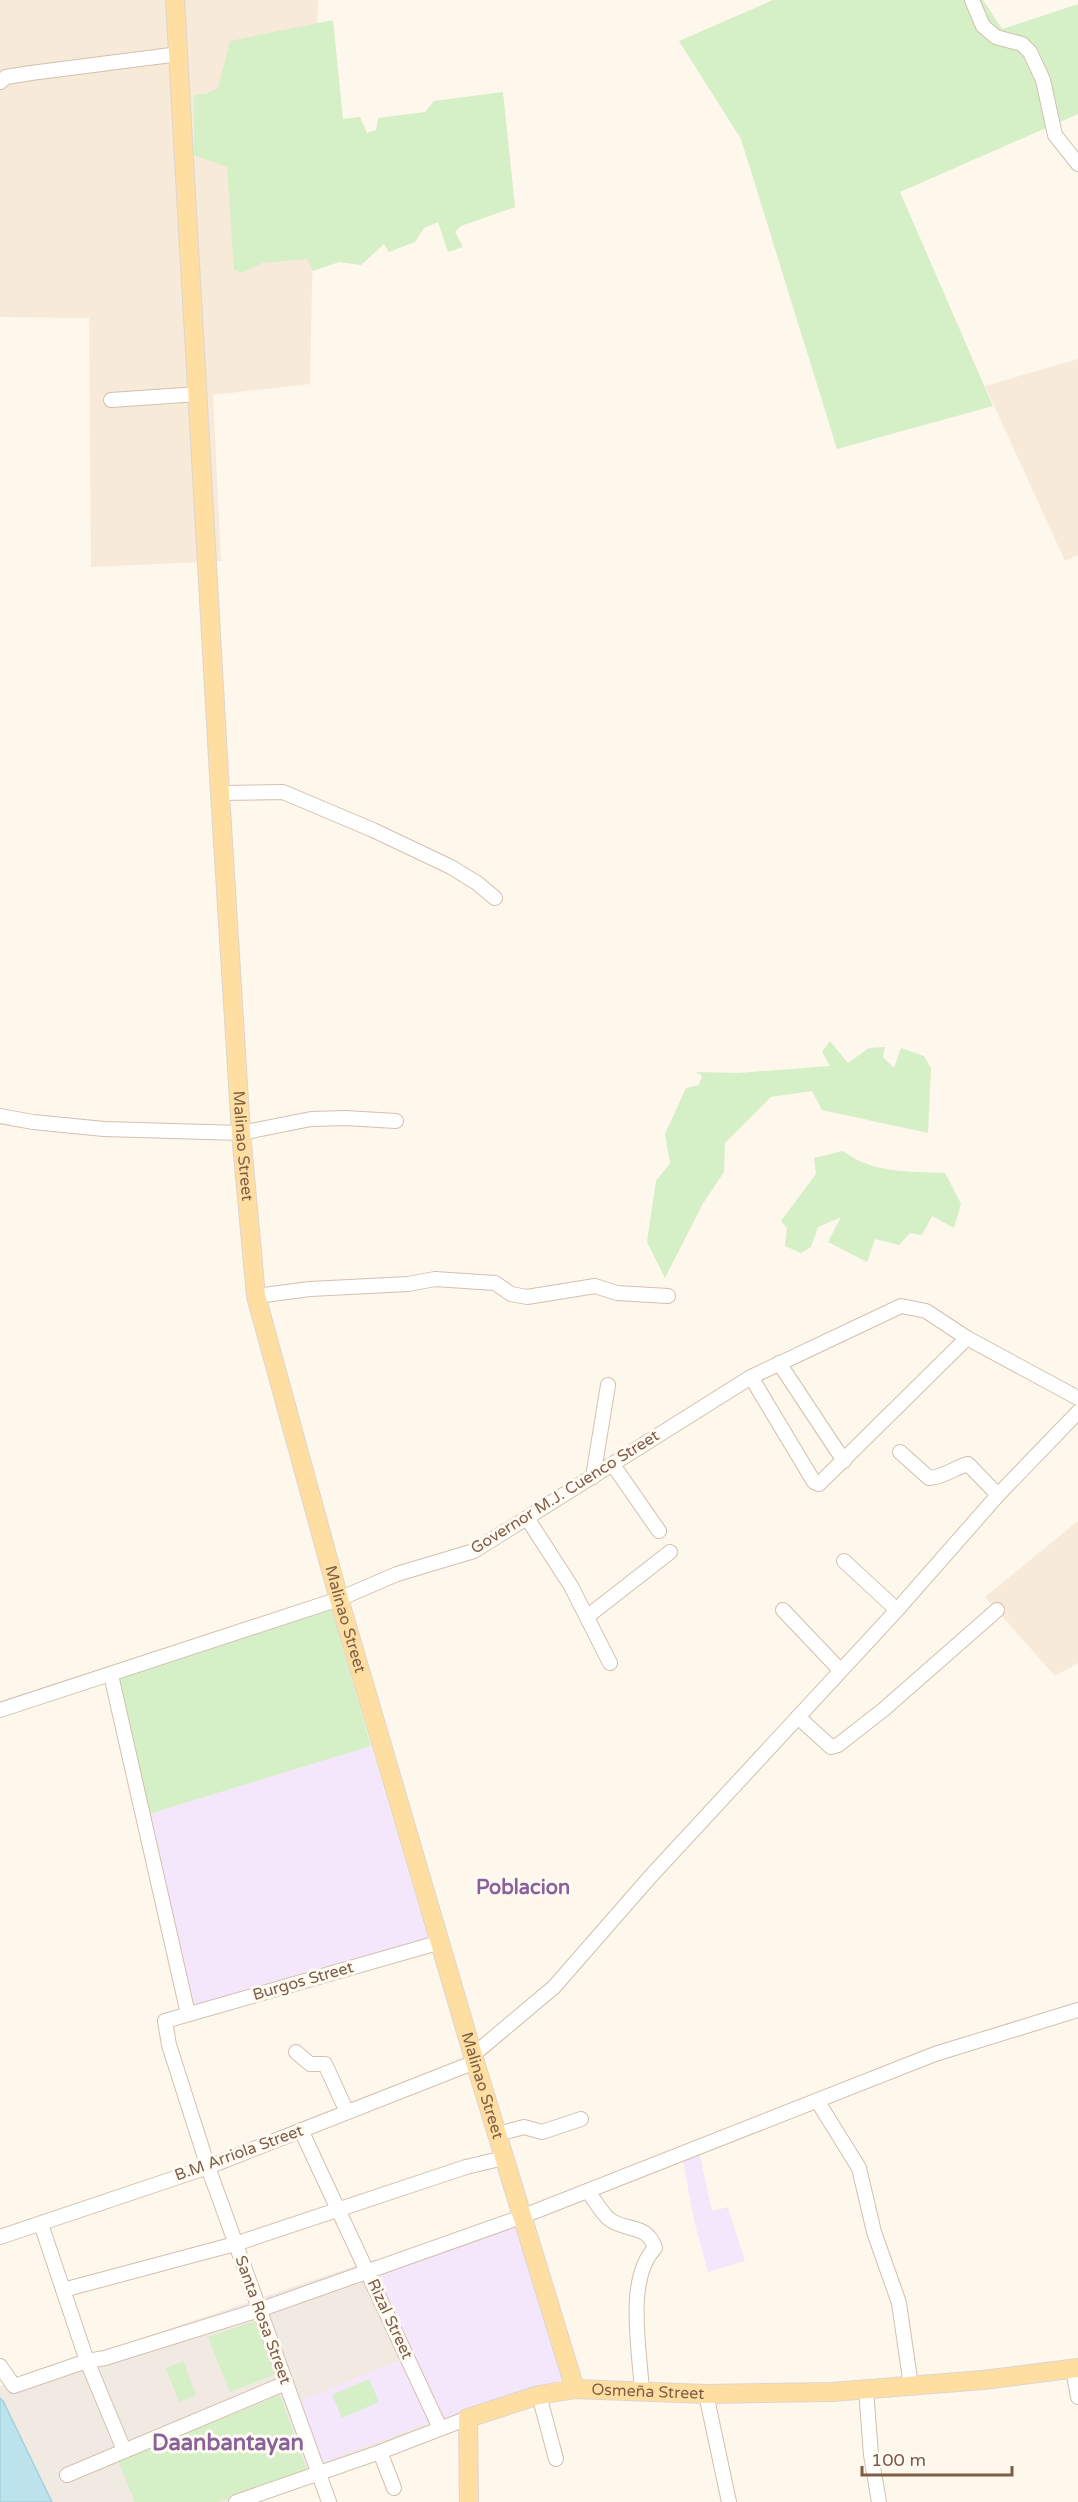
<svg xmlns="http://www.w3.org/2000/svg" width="1078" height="2502" viewBox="0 0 1078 2502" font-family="'Varela Round',sans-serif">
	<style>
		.residential { fill: #f7ead8 }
		.industrial { fill: #f0eae3 }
		.education { fill: #f5e7fb }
		.green { fill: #d5efc6 }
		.water { fill: #bce3eb; stroke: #a1d2de; stroke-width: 1.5 }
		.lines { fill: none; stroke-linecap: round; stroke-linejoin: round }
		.minor-casing { stroke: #d3c0ae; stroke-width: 16 }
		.major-casing { stroke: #ddd5d0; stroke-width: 20 }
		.minor { stroke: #fff; stroke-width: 14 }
		.major { stroke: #ffdfa1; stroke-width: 18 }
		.labels { text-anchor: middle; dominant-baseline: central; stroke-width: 6; stroke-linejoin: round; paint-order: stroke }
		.street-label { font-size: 16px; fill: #7e5e49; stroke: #fffbf3 }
		.quarter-label { font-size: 20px; font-weight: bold; fill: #896299; stroke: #fffbf3 }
		.district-label { font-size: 22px; font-weight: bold; fill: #896299; stroke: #fffbf3 }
	</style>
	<rect width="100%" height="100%" fill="#fef7eb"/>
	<g class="residential">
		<polygon points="0,0 318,0 310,384 213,395 221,561 91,567 89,318 0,317"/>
		<polygon points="1078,359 1078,555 1065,561 985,386"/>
		<polygon points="1078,1521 1078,1663 1055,1676 985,1597"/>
	</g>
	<polygon class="industrial" points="376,2259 445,2429 240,2502 36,2502 0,2417 0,2386"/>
	<g class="education">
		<polygon points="371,1746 430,1945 193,2007 149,1814"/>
		<polygon points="699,2151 712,2211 728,2207 745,2261 708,2272 695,2224 682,2157"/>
		<polygon points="515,2222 563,2380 443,2419 376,2274"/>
		<polygon points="403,2359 431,2422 321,2463 297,2402"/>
	</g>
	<g class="green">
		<polygon points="773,0 983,0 1002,29 1078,4 1078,114 900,192 993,406 837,449 741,139 679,41"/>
		<polygon points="333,20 343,119 360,117 367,133 376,130 378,118 425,112 434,101 503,92 515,207 461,226 455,232 463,247 448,252 438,222 424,228 415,242 389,252 384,244 361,265 339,262 313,271 307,259 262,263 242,273 234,270 227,167 194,155 194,95 206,94 218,88 230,41"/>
		<polygon points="830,1041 848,1063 869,1048 885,1047 883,1057 894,1068 901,1048 924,1056 931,1068 928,1133 822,1110 812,1091 771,1097 725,1143 724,1172 702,1205 665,1278 647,1242 656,1181 670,1163 665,1134 686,1088 699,1085 702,1076 696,1072 738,1073 830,1066 822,1052"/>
		<path d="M843,1151c30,23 66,20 102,22l16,31 -7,24 -22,-12 -10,19 -12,-2 -11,12 -24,-6 -8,23 -39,-20 13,-25 -23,10 -7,20 -10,6 -16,-7 2,-18 -6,-7 35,-47 -2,-16z"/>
		<polygon points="332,1609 371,1746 149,1814 119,1678"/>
		<polygon points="255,2321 274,2375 230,2392 208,2337"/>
		<polygon points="183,2361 196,2395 179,2402 166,2368"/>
		<polygon points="369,2379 379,2402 342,2418 332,2395"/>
		<polygon points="280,2395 307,2470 217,2502 135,2502 118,2461"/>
	</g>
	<polygon class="water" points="0,2398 3,2401 52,2502 0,2502"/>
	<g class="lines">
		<defs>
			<g id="minor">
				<polyline points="972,0 983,26 996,37 1022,44 1030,52 1043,80 1055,135 1078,164"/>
				<polyline points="0,82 6,77 31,73 179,54"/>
				<polyline points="111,400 198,394"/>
				<polyline points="220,793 283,792 373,830 451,867 477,883 495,898"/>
				<polyline points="0,1116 33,1122 104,1129 241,1133 311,1119 345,1118 396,1121"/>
				<polyline points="256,1296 310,1289 408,1284 435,1279 495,1283 511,1294 527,1297 595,1286 617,1293 668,1296"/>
				<polyline points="779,1363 844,1461"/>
				<polyline points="751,1377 814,1482 819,1484 967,1338"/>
				<path d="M900,1452l29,26c15,-1 25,-10 39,-14l30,31"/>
				<polyline points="613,1465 659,1531"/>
				<polyline points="593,1477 608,1385"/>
				<polyline points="527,1518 571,1586 610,1663"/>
				<polyline points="844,1561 897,1610"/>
				<polyline points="783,1610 840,1670"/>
				<polyline points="588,1616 670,1552"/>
				<polyline points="111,1675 188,2014"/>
				<polyline points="0,1710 339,1599 397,1574 474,1551 751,1377 901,1306 926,1311 967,1338 1078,1398"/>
				<polyline points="798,1717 831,1747 838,1745 883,1710 997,1610"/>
				<polyline points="296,2052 310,2064 325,2064 347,2112"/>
				<polyline points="473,2055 554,1987 650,1877 897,1610 998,1495 1078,1412"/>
				<polyline points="818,2102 859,2168 874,2232 899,2303 911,2386"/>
				<polyline points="301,2130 440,2428"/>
				<polyline points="498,2134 524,2127 542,2132 581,2119"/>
				<path d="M588,2192c7,8 13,20 21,27 17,13 38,4 46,29 -30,31 -15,103 -13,144"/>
				<polyline points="41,2224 87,2361 124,2450"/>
				<polyline points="0,2237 208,2167 475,2062"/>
				<polyline points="63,2290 235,2244 466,2167 504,2158"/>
				<polyline points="0,2366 14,2386 87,2361 105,2358 259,2310 521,2217 935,2054 1078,2010"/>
				<polyline points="1073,2369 1078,2397"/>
				<polyline points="866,2389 871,2455 879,2502"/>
				<polyline points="706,2394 729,2502"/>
				<polyline points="539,2395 556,2459"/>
				<polyline points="380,2452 394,2488"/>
				<polyline points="67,2475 286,2383"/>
				<polyline points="236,2502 380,2452 468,2418"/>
				<polyline points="329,2502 208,2167 169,2045 165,2021 441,1942"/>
			</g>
			<g id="major">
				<path id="s1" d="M175,0l45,793 21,340 15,163 83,303 136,463 100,327"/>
				<path id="s2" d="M469,2502l-1,-84 71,-23 36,-6 131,5 126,-2 151,-12 95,-12"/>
			</g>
		</defs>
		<use href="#minor" class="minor-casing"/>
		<use href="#major" class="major-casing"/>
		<use href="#minor" class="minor"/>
		<use href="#major" class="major"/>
	</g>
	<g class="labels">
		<g class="street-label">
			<text stroke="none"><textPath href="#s1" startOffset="1148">Malinao Street</textPath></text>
			<text transform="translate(565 1492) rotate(-32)">Governor M.J. Cuenco Street</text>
			<text stroke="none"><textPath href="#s1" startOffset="1634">Malinao Street</textPath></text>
			<text transform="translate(303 1981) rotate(-16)">Burgos Street</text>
			<text stroke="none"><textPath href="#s1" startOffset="2120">Malinao Street</textPath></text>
			<text transform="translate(239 2153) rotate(-20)">B.M Arriola Street</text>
			<text transform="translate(390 2319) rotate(65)">Rizal Street</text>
			<text transform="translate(263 2320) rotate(70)">Santa Rosa Street</text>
			<text stroke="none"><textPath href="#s2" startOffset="268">Osmeña Street</textPath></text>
		</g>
		<g class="quarter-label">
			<text x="523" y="1888">Poblacion</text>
		</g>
		<g class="district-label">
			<text x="228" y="2443">Daanbantayan</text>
		</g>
	</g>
	<path d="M862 2466v9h150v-9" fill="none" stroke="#7e5e49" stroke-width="3"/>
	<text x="871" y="2466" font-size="18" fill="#7e5e49" stroke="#fffbf3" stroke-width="4.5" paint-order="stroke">100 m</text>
</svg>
